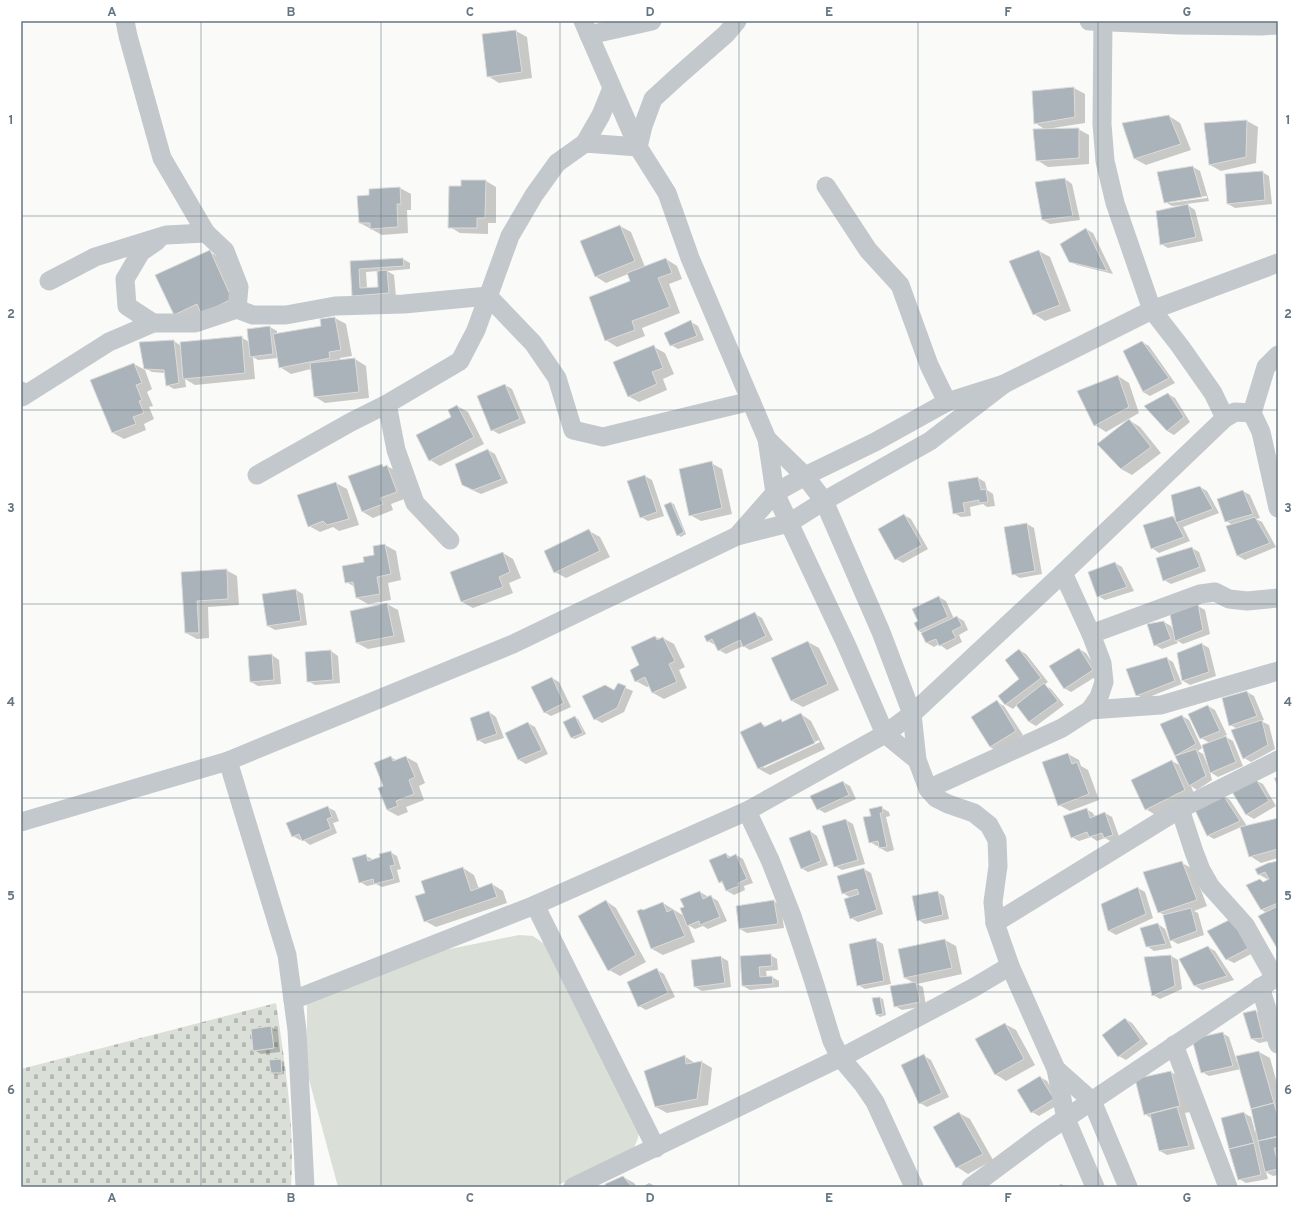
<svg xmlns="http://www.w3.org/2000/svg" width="1299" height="1208" viewBox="0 0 1299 1208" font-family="Overpass,sans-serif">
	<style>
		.grass { fill: #dadfd7 }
		.cemetery { fill: url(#cemetery-stones) }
		.shadow { fill: #0003; fill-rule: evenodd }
		.building { fill: #aab3b9; stroke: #dcdcda }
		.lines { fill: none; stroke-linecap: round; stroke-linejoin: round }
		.minor { stroke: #c3c8cc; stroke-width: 19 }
		.grid { fill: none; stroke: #657683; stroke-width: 1; stroke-opacity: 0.55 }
		.neatline { fill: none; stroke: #657683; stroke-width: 1.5 }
		.grid-label { font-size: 13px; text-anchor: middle; font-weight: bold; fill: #657683 }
	</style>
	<defs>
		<pattern id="cemetery-stones" width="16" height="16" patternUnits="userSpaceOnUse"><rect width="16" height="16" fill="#dadfd7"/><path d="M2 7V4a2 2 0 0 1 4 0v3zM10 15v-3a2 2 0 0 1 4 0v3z" fill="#b4b9b4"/></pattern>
	</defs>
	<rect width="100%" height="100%" fill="#fafaf8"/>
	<polygon class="grass" points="519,935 533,936 550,948 639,1125 638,1138 634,1148 554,1187 338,1187 307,1072 307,1001 440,951"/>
	<path class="cemetery" d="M276,1003c9,62 19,121 15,184h-270v-118z"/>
	<g class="shadow">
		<polygon points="516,31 527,37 532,78 499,83 488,76"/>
		<polygon points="1074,88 1085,94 1085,123 1053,128 1053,129 1078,129 1089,135 1089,164 1048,167 1037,160 1046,130 1035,123"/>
		<polygon points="1169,116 1180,123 1191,150 1146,165 1135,159"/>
		<polygon points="1247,121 1258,127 1256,163 1221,171 1210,165"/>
		<path d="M1193,167l7,4 9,30 -23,3 9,6 8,31 -35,7 -7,-4 23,-38v-1l-12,1 -7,-4zM1207,196v2l-37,5v-2z"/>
		<polygon points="1262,172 1269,176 1272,204 1235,208 1228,204"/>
		<polygon points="1065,179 1072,184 1080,220 1050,224 1043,220"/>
		<polygon points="486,181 496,187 496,223 488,223 488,234 460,233 450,227 462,188"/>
		<polygon points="400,188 411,194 411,210 407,210 408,233 382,235 360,223 370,196"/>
		<polygon points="620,226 631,232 645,267 666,259 677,266 682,279 669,284 680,313 642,328 645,336 617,347 606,340 632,282 628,274 606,283 595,276"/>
		<polygon points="1086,229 1093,233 1113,274 1077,265 1070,261"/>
		<polygon points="1039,251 1050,257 1071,311 1045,321 1034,314 1010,261"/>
		<polygon points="210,252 220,258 242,306 185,320 175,314"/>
		<path d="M403,259l7,4v6l-23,2 7,4 2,22 -36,2 -7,-4 -2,-33zM378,271l1,17h-12l-1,-16z"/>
		<polygon points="335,318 346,324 352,356 340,358 340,361 355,359 366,366 369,398 325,403 314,396 311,369 291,374 280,367 278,358 258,360 253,357 255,379 195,385 185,379 186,387 174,389 167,385 165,373 152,372 145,368 174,341 181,346 241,337 249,342 270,327 277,331 277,335 322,327"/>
		<polygon points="691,322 698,326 704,340 678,349 671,345"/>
		<polygon points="1142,342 1149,346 1175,383 1150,396 1143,392"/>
		<polygon points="654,347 665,353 674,374 663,379 667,390 639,402 628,396"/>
		<polygon points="134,364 145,370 152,389 147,392 153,406 149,407 154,419 144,424 146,430 124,439 113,433"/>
		<polygon points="1118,376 1129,383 1139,413 1106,432 1095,425"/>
		<polygon points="505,385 512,389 526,423 499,434 492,430"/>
		<polygon points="1168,394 1175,398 1190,422 1174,435 1167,431"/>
		<polygon points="457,406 468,412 484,444 440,466 430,460"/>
		<polygon points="1129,420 1140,427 1161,453 1132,475 1121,469 1098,444"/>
		<polygon points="488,450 495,454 508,483 481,494 470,489"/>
		<polygon points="711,463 722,469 732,514 701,521 690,515"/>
		<polygon points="382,465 385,467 387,466 398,472 407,498 391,504 393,510 373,518 363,512"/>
		<polygon points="645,476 652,480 664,516 648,521 641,517"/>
		<polygon points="978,478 985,482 987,490 993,494 995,506 987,507 983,504 970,507 971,516 961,517 954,513"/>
		<polygon points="336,483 347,489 359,525 339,531 333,527 320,532 309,526"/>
		<polygon points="1200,487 1207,491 1219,513 1183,527 1190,541 1159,553 1152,548 1172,517 1177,519"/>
		<polygon points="1243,491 1250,495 1260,518 1256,519 1262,522 1276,547 1245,560 1238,556 1228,527 1233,525 1226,521"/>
		<polygon points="671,503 674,504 686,534 681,537 678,535"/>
		<polygon points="904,515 911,519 928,549 903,563 896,559"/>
		<polygon points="1027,524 1034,528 1042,574 1020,578 1013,574"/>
		<polygon points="589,531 600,537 610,557 566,578 555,572"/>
		<polygon points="385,545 396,551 401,580 388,583 391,600 368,604 357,598 355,587 346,582 365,562 376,556"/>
		<polygon points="1192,548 1199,552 1206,571 1171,584 1164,580"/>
		<polygon points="503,553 513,559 521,578 509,583 513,593 473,608 462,602 451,572"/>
		<polygon points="1115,563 1122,567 1134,591 1105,600 1098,596"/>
		<polygon points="226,570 237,576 239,605 208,607 209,638 197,639 186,633 182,573"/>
		<polygon points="296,590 303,594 307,625 275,630 268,626"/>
		<polygon points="939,597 946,601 954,619 957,617 964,621 968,630 959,635 962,642 947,650 939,644 934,647 927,643 922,633 919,631 919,621"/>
		<polygon points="387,604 398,610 405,642 368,649 357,643"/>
		<polygon points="1198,606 1205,610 1210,634 1183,644 1176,640 1178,643 1162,649 1155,645 1164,622 1171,626 1173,631 1174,631"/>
		<polygon points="755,614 762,618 773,640 750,650 743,646 726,654 719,650 716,644 715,645 708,641"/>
		<polygon points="655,637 660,639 663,638 674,644 685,667 679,670 687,688 664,699 653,693 650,686 647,687 636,681"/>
		<polygon points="808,642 819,648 839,690 803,707 792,701"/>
		<polygon points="1202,644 1209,648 1216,676 1190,685 1183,681 1178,654"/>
		<polygon points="1079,649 1086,653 1100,674 1071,692 1064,688"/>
		<polygon points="1019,650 1026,654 1048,682 1044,685 1051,689 1064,705 1036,726 1029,722 1017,705 1013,709 1006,705 1021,680"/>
		<polygon points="331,651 338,656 340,683 315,685 308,681"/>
		<polygon points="272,655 279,660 281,684 258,686 251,682"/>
		<polygon points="1166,658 1173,662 1182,684 1144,699 1137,695"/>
		<polygon points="552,678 559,682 571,707 551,716 544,712"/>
		<polygon points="618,685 633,691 624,712 602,723 595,719"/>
		<polygon points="1247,692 1254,696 1264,720 1261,721 1269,725 1275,749 1251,762 1244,758 1238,729 1230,725"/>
		<polygon points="997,702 1004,706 1023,735 997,751 990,747"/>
		<polygon points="1208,706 1215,710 1227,735 1224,736 1233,741 1243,766 1218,777 1210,772 1212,780 1197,790 1191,786 1195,796 1157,816 1146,809 1172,761 1181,766 1161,725 1182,716 1189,720 1202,748 1198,751 1203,754 1207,764 1208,764 1210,743 1201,738"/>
		<polygon points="489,712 496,717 504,738 485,744 478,740"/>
		<path d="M801,714l10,7 14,28 -55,26 -11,-6 -17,-37 19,-9 6,4 14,-7 4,2zM819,740l1,2 -56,26v-2z"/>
		<polygon points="575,717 578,719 586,734 575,739 572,738"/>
		<polygon points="528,723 535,727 548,754 526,764 519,760 506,733"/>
		<polygon points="1068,754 1079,760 1081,766 1088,770 1099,800 1070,811 1059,805"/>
		<polygon points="391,757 397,761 406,757 417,763 425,783 419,786 424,800 406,807 408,812 398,816 387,810 384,787"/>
		<polygon points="1278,777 1278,787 1274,778"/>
		<polygon points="1255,780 1263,784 1276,806 1254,819 1247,815 1232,791"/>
		<polygon points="843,782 850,786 856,799 825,813 818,809"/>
		<polygon points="1223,796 1230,800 1247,826 1278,819 1278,858 1261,863 1250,856 1241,827 1214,839 1207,835"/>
		<polygon points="327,807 335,811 339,821 333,823 337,833 310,845 302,839 300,840 293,836"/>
		<polygon points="882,808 889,812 890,816 886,817 894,850 887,852 880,848 880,846 877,846 870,842 872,817"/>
		<polygon points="1086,809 1093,813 1095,817 1105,813 1112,817 1120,839 1112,842 1105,838 1097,841 1091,837 1079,841 1072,837"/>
		<polygon points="846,820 853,824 865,864 842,870 835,866"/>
		<polygon points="810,831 817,836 828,865 808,872 801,868"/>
		<polygon points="390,852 397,856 401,869 397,870 400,882 382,887 376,884 367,886 360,882 366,856 374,860 381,858"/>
		<polygon points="726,854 731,857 736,855 743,859 753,883 744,886 745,890 734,895 727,891 724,884 720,882"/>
		<polygon points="1278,862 1278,948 1267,913 1262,910 1264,883 1269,880 1258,874"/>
		<polygon points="1182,863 1193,869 1207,906 1194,911 1198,913 1204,935 1178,944 1171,940 1164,915 1159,912"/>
		<polygon points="463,868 474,875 479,889 492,884 503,891 507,903 436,927 425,921 426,893"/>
		<polygon points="864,869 871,873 883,914 858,922 851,918 851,898 843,893"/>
		<polygon points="1138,888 1145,892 1153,918 1116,935 1109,931 1102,904"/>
		<polygon points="700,892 707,896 708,898 711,897 718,901 727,921 708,929 703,926 695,929 688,925 695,942 663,955 652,949 638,911 644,911 663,903 684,916 685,907"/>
		<polygon points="937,892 944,896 949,919 925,924 918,920"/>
		<polygon points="606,901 616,908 646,962 620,976 609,970"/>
		<polygon points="774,901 781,906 784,928 747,933 740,929"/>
		<polygon points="1158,924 1165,929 1172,948 1154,951 1147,946"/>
		<polygon points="1208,931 1257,951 1234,963 1226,959"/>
		<polygon points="876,940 883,944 891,984 865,989 858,985"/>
		<polygon points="945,940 956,946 962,974 917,984 923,987 926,1006 902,1010 895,1006 914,983 905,978"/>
		<polygon points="1208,947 1215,951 1234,980 1202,990 1195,986"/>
		<polygon points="770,955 777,959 778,970 766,971 767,978 772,977 779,981 779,987 750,990 743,986 741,957"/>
		<polygon points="1171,956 1178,960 1182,989 1160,999 1153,995"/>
		<polygon points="721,957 728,961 731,987 702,991 695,987"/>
		<polygon points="657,970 664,974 675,997 646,1010 639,1006"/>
		<polygon points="880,998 883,999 886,1015 880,1017 877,1015"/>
		<polygon points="1256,1011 1263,1016 1269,1041 1259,1043 1252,1039"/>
		<polygon points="1125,1019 1132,1023 1148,1044 1126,1060 1119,1056"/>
		<polygon points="1005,1024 1016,1030 1035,1065 1006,1081 995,1074"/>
		<polygon points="271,1027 278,1031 280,1052 261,1054 254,1050"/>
		<polygon points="1222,1033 1229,1037 1237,1062 1259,1052 1270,1058 1278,1087 1278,1175 1273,1176 1266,1172 1268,1179 1246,1183 1239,1179 1244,1113 1251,1117 1255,1132 1257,1131 1241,1069 1209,1076 1202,1072"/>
		<polygon points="684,1056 695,1063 702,1062 712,1068 708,1105 667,1113 656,1107 645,1072"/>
		<polygon points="924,1056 931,1060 949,1097 927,1107 920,1103"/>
		<polygon points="280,1060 284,1062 284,1074 275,1075 272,1073"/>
		<polygon points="1171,1072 1182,1078 1190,1112 1185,1113 1195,1149 1167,1155 1160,1151 1152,1119 1145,1114"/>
		<polygon points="1040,1077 1047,1081 1061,1103 1039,1116 1032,1112"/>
		<polygon points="959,1113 970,1119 993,1160 968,1174 957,1167"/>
		<polygon points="623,1177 634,1183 637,1187 608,1187"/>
		<polygon points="649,1183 657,1187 642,1187"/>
		<polygon points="1060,1184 1071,1187 1059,1187"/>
	</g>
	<g class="building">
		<polygon points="516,30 522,72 487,77 482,34"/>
		<polygon points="1074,87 1075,117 1034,124 1032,91"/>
		<polygon points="1169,115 1181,144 1134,159 1122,123"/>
		<polygon points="1247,120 1246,157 1209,165 1204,123"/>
		<polygon points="1079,128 1079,158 1036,161 1033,129"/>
		<polygon points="1193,166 1202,197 1164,203 1157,172"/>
		<polygon points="1263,171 1265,200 1227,204 1225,174"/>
		<polygon points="1065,178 1073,216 1042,220 1035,182"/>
		<polygon points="461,180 486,180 485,218 477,218 477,228 448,228 449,186 461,186"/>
		<polygon points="400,187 401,204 397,204 398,227 370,229 370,223 359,223 357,196 369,195 369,189"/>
		<polygon points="1188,204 1196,237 1160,245 1156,211"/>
		<polygon points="620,225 635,261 595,277 580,241"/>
		<polygon points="1086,228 1107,271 1069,262 1060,244"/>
		<polygon points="210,250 232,299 201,314 197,304 174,315 155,275"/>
		<polygon points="1039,250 1060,305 1033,315 1009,261"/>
		<polygon points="403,258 404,266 359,269 360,288 378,287 377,271 387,270 389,293 352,296 350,261"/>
		<polygon points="666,258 672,273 658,278 670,307 632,321 635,330 605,341 589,297 630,281 627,273"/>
		<polygon points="335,317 341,350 329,352 330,358 279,368 273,334 321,326 320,319"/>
		<polygon points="691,320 697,336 670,346 664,333"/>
		<polygon points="270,326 273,354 250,357 247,329"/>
		<polygon points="242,336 245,373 183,379 180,342"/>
		<polygon points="174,340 179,383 166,386 164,370 144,369 139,342"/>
		<polygon points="1142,341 1169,378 1143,392 1123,351"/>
		<polygon points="654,345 663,368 652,372 657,384 628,397 613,362"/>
		<polygon points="355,358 359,392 314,397 310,363"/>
		<polygon points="134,363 142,383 136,385 142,400 139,401 144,413 133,417 136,424 112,433 90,380"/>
		<polygon points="1118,375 1129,407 1094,426 1077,391"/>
		<polygon points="505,384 520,419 491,431 477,396"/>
		<polygon points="1168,393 1184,417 1167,431 1144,406"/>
		<polygon points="457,405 474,437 429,461 416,435 451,417 448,410"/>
		<polygon points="1129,419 1151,447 1121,469 1097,444"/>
		<polygon points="488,449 502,479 473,490 462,485 455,464"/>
		<polygon points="712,461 722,508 689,516 679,469"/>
		<polygon points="382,464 383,467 387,465 397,492 380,498 383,504 362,512 348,476"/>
		<polygon points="645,475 657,512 640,518 627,481"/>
		<polygon points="978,477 981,490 986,489 988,502 979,503 979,500 963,503 965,512 953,514 948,482"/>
		<polygon points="336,482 349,519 327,525 323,521 308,527 297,495"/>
		<polygon points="1200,486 1213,509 1176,523 1171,495"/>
		<polygon points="1243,490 1253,514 1225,522 1217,499"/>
		<polygon points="671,502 684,532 677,536 664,505"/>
		<polygon points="904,514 922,545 895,560 878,529"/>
		<polygon points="1173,516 1184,537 1151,549 1143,525"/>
		<polygon points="1255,517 1270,543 1237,556 1226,526"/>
		<polygon points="1027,523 1035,571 1012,575 1004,527"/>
		<polygon points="589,529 600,551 554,573 544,551"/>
		<polygon points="385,544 391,574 377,577 380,594 356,598 353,582 345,583 342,566 364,562 363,557 374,555 373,546"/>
		<polygon points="1192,547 1200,567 1163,581 1156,558"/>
		<polygon points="503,552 510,572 499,577 503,587 461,602 450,572"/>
		<polygon points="1115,562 1127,587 1097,597 1088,572"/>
		<polygon points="227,569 228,599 197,601 199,633 185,633 181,572"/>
		<polygon points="296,589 301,621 267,626 262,594"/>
		<polygon points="939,596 948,617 918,631 914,623 918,621 912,609"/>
		<polygon points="387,603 394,636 356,643 350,611"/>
		<polygon points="1198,604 1203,630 1175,641 1170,614"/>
		<polygon points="755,612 766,636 743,647 740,640 718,651 712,639 707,642 704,636"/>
		<polygon points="957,616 962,626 952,631 956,638 939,646 936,639 926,643 921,633"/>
		<polygon points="1164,621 1171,639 1154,646 1147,624"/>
		<polygon points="655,636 657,640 663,637 675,661 669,664 677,682 652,693 645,677 635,682 630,670 639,665 631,647"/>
		<polygon points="808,641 828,684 791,701 771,658"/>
		<polygon points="1202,643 1209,672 1182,681 1177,653"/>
		<polygon points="1079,648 1093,670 1064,689 1049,666"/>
		<polygon points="1019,649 1041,678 1005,705 998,696 1019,679 1005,660"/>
		<polygon points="331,650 333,680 307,682 305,652"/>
		<polygon points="272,654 274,680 250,682 248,656"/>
		<polygon points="1167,657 1175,681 1136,696 1126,669"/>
		<polygon points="552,677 564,703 544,713 531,687"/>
		<polygon points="618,683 626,686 617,708 594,720 582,696 605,685 614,690"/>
		<polygon points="1044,683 1058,701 1029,722 1016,705"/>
		<polygon points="1247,691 1257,716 1229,726 1222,698"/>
		<polygon points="997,700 1016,731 990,747 971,717"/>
		<polygon points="1208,705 1220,731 1200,739 1188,714"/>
		<polygon points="489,711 497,734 477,741 470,718"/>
		<polygon points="801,713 815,743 758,769 740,732 761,722 764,727 781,719 782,722"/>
		<polygon points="1182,715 1196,744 1175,756 1160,724"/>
		<polygon points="575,716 583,733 571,738 563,722"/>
		<polygon points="1262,720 1268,745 1243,759 1231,730"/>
		<polygon points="528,722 542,750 518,760 505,733"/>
		<polygon points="1226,736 1236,762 1210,773 1202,745"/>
		<polygon points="1196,749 1206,776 1189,786 1175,756"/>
		<polygon points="1068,753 1072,764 1077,762 1089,794 1058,806 1042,762"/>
		<polygon points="391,756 393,761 406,756 415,777 409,780 414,794 396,801 398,806 387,810 378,788 383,786 374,763"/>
		<polygon points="1172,760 1185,790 1145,810 1131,780"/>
		<polygon points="1256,779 1269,801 1246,815 1231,790"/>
		<polygon points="843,781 849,795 817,810 810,796"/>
		<polygon points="1223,795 1240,821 1207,836 1194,808"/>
		<polygon points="328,806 332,817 327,819 331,829 302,841 299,834 292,837 286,823"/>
		<polygon points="882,806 883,813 880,813 887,847 879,848 878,841 869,843 863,817 871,816 869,809"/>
		<polygon points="1087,808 1090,818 1105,812 1113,835 1104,838 1102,833 1089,837 1087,832 1071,838 1063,816"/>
		<polygon points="1278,818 1278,849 1249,857 1240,827"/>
		<polygon points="846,819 858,860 834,867 822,826"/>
		<polygon points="810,830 821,861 801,869 789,838"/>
		<polygon points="391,851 395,865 390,866 394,879 374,884 373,879 359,883 352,858 366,854 368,861 380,857 379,854"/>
		<polygon points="726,853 728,858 736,854 747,879 738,883 739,886 726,891 722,881 719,883 709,860"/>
		<polygon points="1182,861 1197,900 1158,913 1143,872"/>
		<polygon points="1278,861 1278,903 1261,910 1246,885 1260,879 1263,882 1269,879 1265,872 1258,875 1255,869 1268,863"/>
		<polygon points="463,867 471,891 492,883 497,897 424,922 415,896 425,893 421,881"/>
		<polygon points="864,868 877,910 850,919 844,899 859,894 857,889 842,894 837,876"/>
		<polygon points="1138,887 1146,914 1108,931 1101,904"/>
		<polygon points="700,891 703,899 711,895 720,917 700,925 699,921 687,926 680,908 684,907 680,899"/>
		<polygon points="938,891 943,915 917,921 912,896"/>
		<polygon points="606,900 636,955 608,971 578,916"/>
		<polygon points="774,900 778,924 739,929 736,906"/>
		<polygon points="663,902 667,912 673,909 685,936 651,949 637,911 641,909 643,910"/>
		<polygon points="1278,906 1278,950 1258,916"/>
		<polygon points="1191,908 1197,931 1170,941 1163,915"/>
		<polygon points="1231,919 1251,947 1226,960 1207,931"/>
		<polygon points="1158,923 1166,944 1146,947 1140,928"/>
		<polygon points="876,938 884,981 857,986 849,944"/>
		<polygon points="945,939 952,968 904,978 898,949"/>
		<polygon points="1208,946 1227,976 1194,986 1179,959"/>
		<polygon points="771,954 772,966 759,967 760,977 772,976 773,984 742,986 740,956"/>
		<polygon points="1171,955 1175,986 1152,996 1144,957"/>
		<polygon points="721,956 725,983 694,987 691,960"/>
		<polygon points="657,968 668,993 638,1007 627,982"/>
		<polygon points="916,982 920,1002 894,1007 890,986"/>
		<polygon points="880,997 883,1014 876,1015 872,998"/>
		<polygon points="1256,1010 1263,1038 1251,1039 1243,1013"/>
		<polygon points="1125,1018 1141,1040 1118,1057 1102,1035"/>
		<polygon points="1005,1023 1024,1059 995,1075 975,1039"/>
		<polygon points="271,1026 274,1048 253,1051 251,1029"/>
		<polygon points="1223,1032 1233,1066 1201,1073 1192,1039"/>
		<polygon points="1259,1051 1274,1103 1251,1109 1236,1056"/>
		<polygon points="924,1054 942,1093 919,1104 901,1065"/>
		<polygon points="685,1055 686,1064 702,1061 697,1099 655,1107 644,1071"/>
		<polygon points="281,1059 282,1073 271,1073 269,1060"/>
		<polygon points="1171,1071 1180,1106 1144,1115 1135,1079"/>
		<polygon points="1040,1076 1054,1099 1031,1113 1017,1090"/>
		<polygon points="1274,1103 1278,1117 1278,1136 1258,1141 1251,1109"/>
		<polygon points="1177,1107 1189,1146 1159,1151 1150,1114"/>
		<polygon points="959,1112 983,1154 956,1168 933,1127"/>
		<polygon points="1244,1112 1254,1143 1229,1149 1221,1118"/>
		<polygon points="1277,1137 1278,1148 1274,1148 1277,1159 1278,1159 1278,1169 1265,1172 1258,1141"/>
		<polygon points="1254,1143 1261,1175 1238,1180 1229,1149"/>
		<polygon points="623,1176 632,1187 606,1187 605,1184"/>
	</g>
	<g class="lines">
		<g class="minor">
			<polyline points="125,21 128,36 162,158 206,233"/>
			<polyline points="583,21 638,147 667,193 690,258 767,439 775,493 846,644 885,734 917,760"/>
			<polyline points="1089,21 1179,25 1261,26 1278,25"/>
			<polyline points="1103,21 1102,124 1105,161 1115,203 1152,310 1180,346 1213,393 1225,418"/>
			<polyline points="589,35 652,21"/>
			<polyline points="585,143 601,115 612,88"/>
			<polyline points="826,186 868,250 900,285 929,365 947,402"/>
			<polyline points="237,309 253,315 286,315 335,306 404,304 488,296 533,343 557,378 573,430 603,437 751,401"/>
			<polyline points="153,323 127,306 125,279 141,252 157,241"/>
			<polyline points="21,391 22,397 109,342 153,323 195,323 237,309 239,287 225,251 206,233 166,235 95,257 49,281"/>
			<polyline points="387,404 396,450 415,503 450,540"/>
			<polyline points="1252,413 1266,367 1278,355"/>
			<polyline points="767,439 805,476 824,501 881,632 912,714 917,760 928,789 936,798 948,804 974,813 989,825 997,840 998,866 993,902 995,923 1010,966 1056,1069 1066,1119 1095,1187"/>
			<polyline points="257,475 351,422 387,404 460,361 476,330 510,236 534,195 557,163 585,143 638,147 643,126 653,99 677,77 726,34 737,21"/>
			<polyline points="737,536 775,493 805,476 875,442 947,402 1004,384 1152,310 1278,263"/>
			<polyline points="1091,634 1200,594 1215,592 1229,599 1247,601 1278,598"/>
			<polyline points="1090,710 1161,705 1278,671"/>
			<polyline points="228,761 287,955 297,1030 305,1187"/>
			<polyline points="928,789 1062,728 1090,710 1099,697 1104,682 1102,663 1091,634 1063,573"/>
			<polyline points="1180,809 1194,852 1201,870 1210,886 1245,925 1275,978"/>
			<polyline points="747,811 770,860 792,916 813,979 832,1041 840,1057 862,1083 875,1102 914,1187"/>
			<polyline points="21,822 228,761 513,644 737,536 789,523 824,501 930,441 1004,384"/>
			<polyline points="995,923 1180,809 1278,760"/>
			<polyline points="1260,987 1278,1044"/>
			<polyline points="293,1000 535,905"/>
			<polyline points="1174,1045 1228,1187"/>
			<polyline points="1056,1069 1092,1101 1128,1187"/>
			<polyline points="656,1148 535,905 747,811 885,734 912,714 1063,573 1225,418 1235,412 1252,413 1261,432 1278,508"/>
			<polyline points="573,1187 852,1052 973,988 1010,966"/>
			<polyline points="971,1187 1041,1135 1278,976"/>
		</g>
	</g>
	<path class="grid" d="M201,21v1166M381,21v1166M560,21v1166M739,21v1166M918,21v1166M1098,21v1166M21,216h1257M21,410h1257M21,604h1257M21,798h1257M21,992h1257"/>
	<rect width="1299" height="1208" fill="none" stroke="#ffffff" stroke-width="44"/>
	<rect x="22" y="22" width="1255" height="1164" class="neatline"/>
	<g class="grid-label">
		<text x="112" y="16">A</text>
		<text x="291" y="16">B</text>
		<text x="470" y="16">C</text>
		<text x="650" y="16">D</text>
		<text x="829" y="16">E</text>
		<text x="1008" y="16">F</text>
		<text x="1187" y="16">G</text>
		<text x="11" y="124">1</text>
		<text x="1288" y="124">1</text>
		<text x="11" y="318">2</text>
		<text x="1288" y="318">2</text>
		<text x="11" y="512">3</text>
		<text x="1288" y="512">3</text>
		<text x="11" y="706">4</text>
		<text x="1288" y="706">4</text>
		<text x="11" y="900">5</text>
		<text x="1288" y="900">5</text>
		<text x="11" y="1094">6</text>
		<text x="1288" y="1094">6</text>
		<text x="112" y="1202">A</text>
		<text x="291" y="1202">B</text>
		<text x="470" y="1202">C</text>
		<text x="650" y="1202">D</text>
		<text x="829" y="1202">E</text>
		<text x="1008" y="1202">F</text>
		<text x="1187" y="1202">G</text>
	</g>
</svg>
